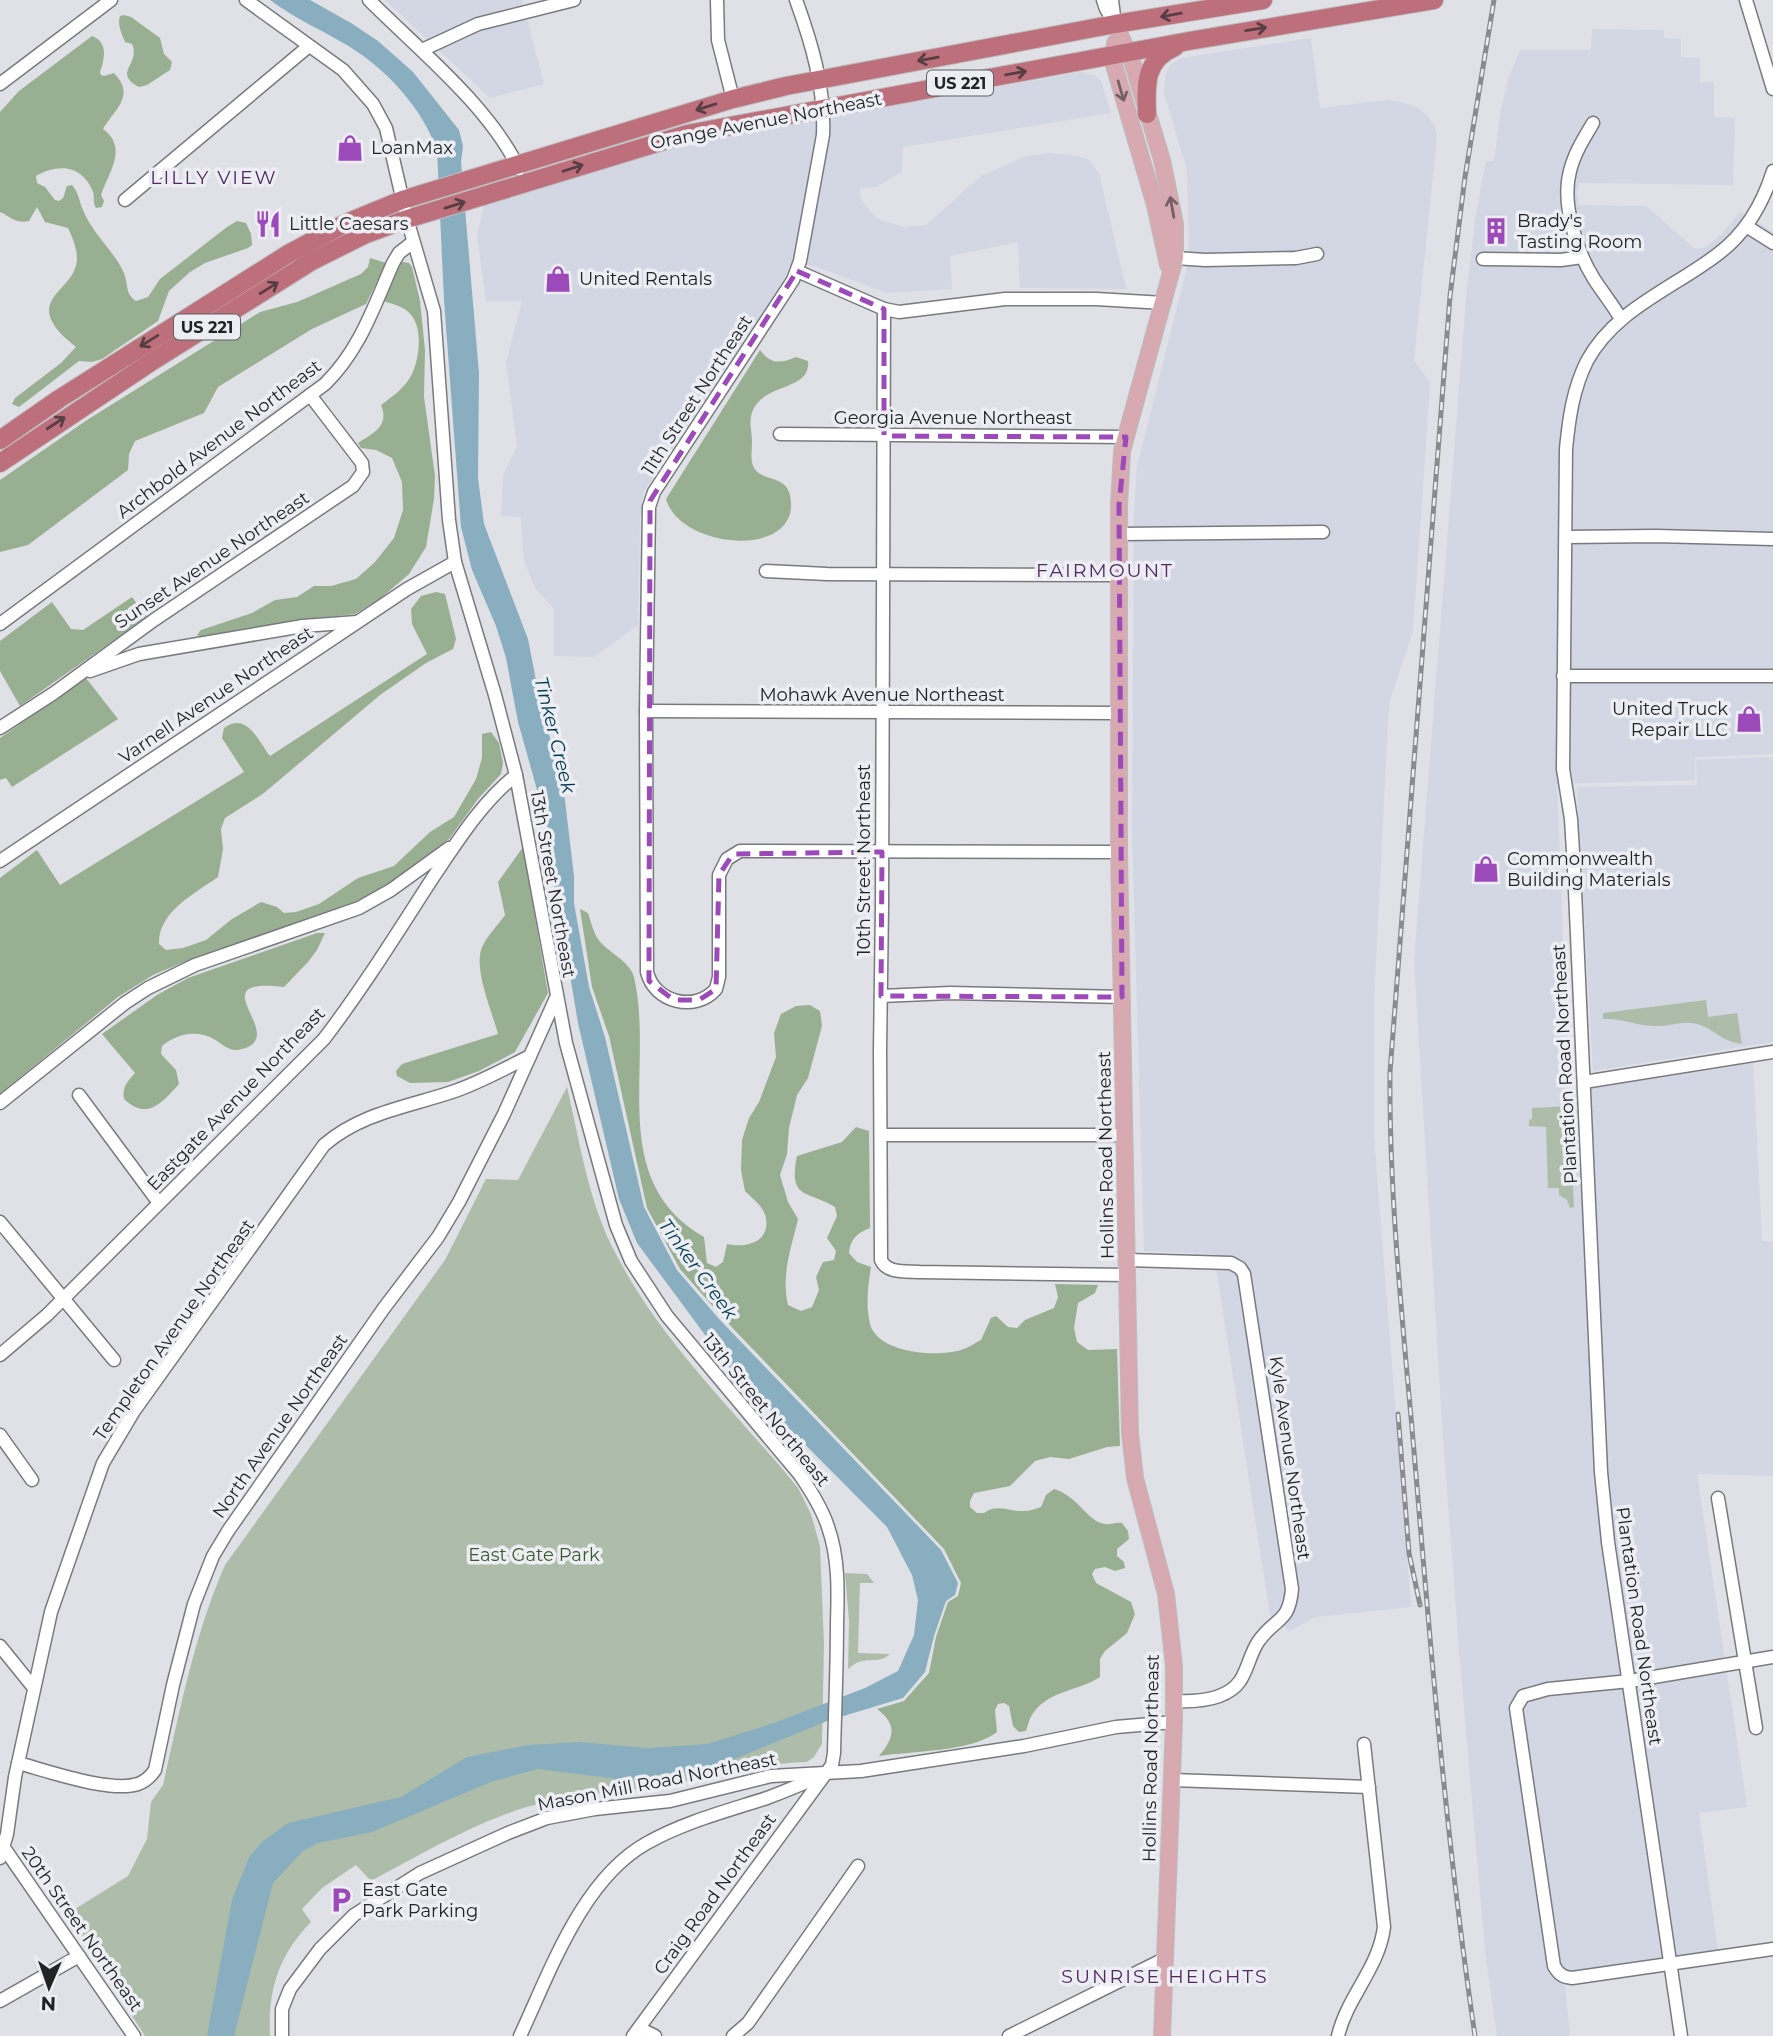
<svg xmlns="http://www.w3.org/2000/svg" width="1773" height="2036" viewBox="0 0 1773 2036" font-family="Montserrat,sans-serif">
	<style>
		.built { fill: #d3d6e3 }
		.green { fill: #aebdaa }
		.forest { fill: #98af91 }
		.water { fill: #88aebf }
		.lines { fill: none; stroke-linecap: round; stroke-linejoin: round }
		.minor-casing { stroke: #797a7f; stroke-width: 15 }
		.major-casing { stroke: #bdbdbe; stroke-width: 18 }
		.highway-casing { stroke: #bdbdbe; stroke-width: 20 }
		.minor { stroke: #fff; stroke-width: 12 }
		.major { stroke: #d7a9b0; stroke-width: 16 }
		.highway { stroke: #bd6f7b; stroke-width: 18 }
		.rail-casing { stroke: #8a8b8f; stroke-width: 5 }
		.rail { stroke: #edeef4; stroke-width: 2.5; stroke-dasharray: 8; stroke-linecap: butt }
		.oneway { stroke: #583e43 }
		.oneway2 { stroke: #735f64 }
		.marked { fill: none; stroke: #9c4ab9; stroke-width: 5; stroke-dasharray: 14 9; stroke-linejoin: round }
		.labels { text-anchor: middle; dominant-baseline: central; stroke-width: 7; stroke-linejoin: round; paint-order: stroke }
		.shield { fill: #edeef4; stroke: #5f6063; stroke-width: 2 }
		.shield-label { font-size: 16px; font-weight: bold; fill: #222325 }
		.street-label { font-size: 18px; fill: #222325; stroke: #edeef4 }
		.poi-label { font-size: 18px; fill: #222325; stroke: #edeef4; text-anchor: start }
		.park-label { font-size: 18px; fill: #3a5a2e; stroke: #edeef4 }
		.neighbourhood-label { font-size: 19px; letter-spacing: 2px; fill: #512a60; stroke: #edeef4 }
		.water-label { font-size: 19px; font-style: italic; fill: #003b4d; stroke: #edeef4 }
	</style>
	<rect width="100%" height="100%" fill="#e0e1e7"/>
	<g class="built">
		<polygon points="385,0 522,0 544,84 490,98"/>
		<polygon points="1592,29 1664,30 1664,38 1681,39 1681,57 1700,58 1700,82 1714,82 1714,117 1735,118 1733,185 1579,183 1577,191 1579,205 1646,206 1694,248 1703,248 1712,242 1722,234 1740,212 1773,232 1773,754 1695,757 1695,780 1557,784 1569,1092 1753,1063 1762,1241 1773,1241 1773,1476 1697,1474 1747,1807 1699,1813 1720,1965 1565,1985 1570,2036 1497,2036 1485,1951 1459,1650 1442,1422 1414,960 1467,287 1476,213 1486,161 1494,161 1501,108 1509,77 1520,50 1591,50"/>
		<polygon points="1311,38 1320,108 1388,100 1404,103 1418,108 1428,116 1435,127 1437,137 1414,360 1430,383 1413,632 1389,703 1374,998 1374,1136 1411,1607 1315,1617 1290,1631 1270,1615 1214,1254 1144,1251 1132,830 1134,515 1137,466 1187,268 1189,247 1187,170 1164,93 1166,72 1172,63 1182,58"/>
		<polygon points="1081,72 1096,76 1101,81 1111,113 903,147 902,172 876,187 860,188 862,201 876,218 903,227 926,225 981,176 1024,157 1048,153 1070,155 1088,159 1099,173 1126,289 1020,288 1018,242 950,256 952,289 887,293 814,266 791,262 783,283 644,491 640,519 638,625 594,657 554,656 554,609 535,588 524,561 521,517 501,516 503,474 517,447 506,362 522,301 486,301 477,236 484,204 648,155 711,139"/>
		<polygon points="1773,757 1773,1042 1593,1071 1577,787 1697,785 1696,760"/>
	</g>
	<g class="green">
		<path d="M1706,1000l2,17 29,-4 5,31c-22,-3 -27,-15 -45,-20 -14,-4 -25,2 -39,2 -18,1 -35,-8 -55,-7v-6z"/>
		<path d="M567,1087c13,56 22,118 50,169 45,87 120,157 181,232l13,26 9,32 4,98 -2,100 -8,13 -7,5c-46,1 -88,14 -132,22 -44,8 -89,9 -133,19 -59,14 -118,50 -171,78l-15,-16 -34,23 -20,21 9,13c-33,34 -43,68 -41,114h-125l-78,-122 61,-38 19,-37 4,-37 12,-17c17,-75 31,-149 62,-220l220,-305 41,-81 32,1z"/>
		<polygon points="1569,1106 1574,1207 1570,1208 1567,1200 1559,1195 1559,1188 1548,1188 1546,1127 1529,1126 1529,1120 1532,1119 1532,1108"/>
		<path d="M845,1573l22,1 7,9h-14l-2,70 32,1c-9,9 -19,4 -31,8 -4,1 -7,4 -11,7l1,-48z"/>
	</g>
	<g class="forest">
		<path d="M124,15l7,2 29,21 4,16 8,8 -2,8 -23,15 -8,2c-27,-15 2,-22 -7,-43l-7,-2c-3,-8 -8,-17 -5,-26z"/>
		<path d="M92,36c16,6 13,22 8,36l1,3 3,1 10,-3c22,23 1,36 -11,56 26,19 5,44 -2,66l3,6 -2,6 -6,1c-4,-7 -1,-10 -3,-16 -10,-27 -35,-29 -57,-16l1,7 8,4 10,13 4,1 4,-3 4,-12 5,-1c7,8 7,16 11,25 9,23 30,40 40,61 6,12 1,22 13,30l12,-4 12,-18 67,-52 10,-6 9,2 5,11 1,11 -4,3 -43,15 -15,9 -21,19 -11,30 -56,38 -10,3 -13,-1 -60,46 -7,-3 3,-6 46,-35 15,-16c-8,-7 -17,-13 -23,-24 -14,-23 13,-34 21,-52 7,-14 0,-30 -6,-43l-23,-6 -8,-15 -8,14c-13,3 -18,-4 -29,-9v-100l19,-21z"/>
		<polygon points="370,258 386,263 366,304 312,329 218,387 204,413 135,441 129,454 128,470 28,545 0,552 0,480 87,420 260,312 297,302 361,274 368,267"/>
		<path d="M403,262l6,1 3,4 8,34 5,49 -1,47 11,79 -1,23 -8,48 -17,27 -28,24 -26,16 -55,6 -99,17 -4,-2 4,-5 51,-17 23,-13 22,-3 17,-11h17l25,-7 19,-17 19,-24 9,-28 -1,-28 -10,-24 -16,-8 -15,-2 -3,-5c15,-10 32,-17 23,-38 12,-9 24,-17 31,-31 7,-15 11,-43 0,-58 -6,-9 -19,-12 -29,-15l15,-37z"/>
		<path d="M760,350c11,14 19,14 36,7l12,4c3,30 -42,21 -55,49 -5,11 -1,21 -1,32 0,9 -2,18 2,26 10,16 38,4 37,38 -1,52 -111,42 -125,-7z"/>
		<path d="M436,592l9,2 11,45 -3,10 -27,14 -46,32 -116,98 -39,25 -4,11 2,20 -5,28c-24,17 -60,35 -59,67l7,6 17,-2 23,-8 26,-21 29,-17 16,5 7,6 12,-1 23,-8 39,-26 36,-12 36,-34 24,-15 22,-38 6,-21v-24l9,-2 8,11 4,20 -2,11 -23,25 -29,40 -52,41 -52,27 -161,55 -31,13 -35,22 -118,97v-216l37,-28 23,35 184,-113 -22,-34 2,-10c23,-17 35,14 46,28l157,-102 -15,-30 -1,-15 10,-13z"/>
		<polygon points="132,597 147,617 20,706 0,671 0,641 52,602 71,629 83,630"/>
		<polygon points="86,678 118,719 12,787 6,778 0,780 0,738"/>
		<path d="M523,847l25,146 -33,59 -36,19 -31,11 -38,1 -13,-7 -1,-5 6,-7 96,-30c-6,-23 -25,-65 -16,-87 5,-11 16,-22 23,-32l-7,-33z"/>
		<path d="M580,909l8,4c3,8 5,19 10,26 9,13 32,22 36,38 21,91 -29,202 70,260l3,26 9,4 7,-5 4,-18c18,4 43,-1 39,-26 -2,-11 -13,-19 -21,-27l-4,-21 1,-30 7,-22 10,-16 17,-45 -2,-24 7,-19 15,-8 14,-1 10,6 2,15 -14,52 -11,17 -8,33 -2,26 -7,21 8,27 10,17c-7,30 -17,56 -10,86l13,6 11,-4 7,-17 -3,-13 7,-15 11,-2 2,-9 -9,-13 10,-22 -2,-9c-28,-17 -47,-7 -38,-51l45,-14 14,-15 13,4 1,97c-13,5 -20,11 -21,25l8,9 14,5c-3,19 -6,41 0,60 11,27 67,30 90,23 7,-2 14,-7 20,-10l10,-22 5,-2 12,11 9,1 8,-8 29,-12 4,-11 -3,-13 43,1 -3,8 -17,10 -4,25 3,14 11,8 29,-1 3,97 -13,1 -38,12 -19,-2 -15,4 -25,25 -36,7 -4,8v6l7,6h7c13,-10 25,-1 40,-2 6,0 11,-2 17,-4l5,-12 8,-6c24,7 34,33 51,35 5,1 11,-2 17,-1l6,8 1,8 -12,10v7l7,6 1,6 -10,3 -10,-4 -10,2 -3,5 4,9 35,19 4,12 -8,19 -22,18 -5,8v18c-21,14 -54,14 -68,38 -3,4 -4,11 -6,16l-7,1 -6,-6 -4,-20 -5,-3 -6,1 -3,6 2,22c-25,20 -86,19 -118,24 16,-19 18,-32 -2,-47l27,-8 25,-28 7,-36 12,-35 10,-6 3,-13 -17,-34 -221,-231 -43,-49 -33,-61 -38,-172 -17,-49z"/>
		<path d="M317,933h8l-8,17 -9,12 -24,25c-88,-11 7,49 -42,62 -11,3 -16,-2 -25,-8 -18,-12 -39,-8 -55,5l-1,8 15,16 3,14c-17,19 -32,37 -55,15 -2,-12 3,-17 11,-26l-33,-39 55,-39 31,-17z"/>
	</g>
	<path class="water" d="M270,0h40l41,23 27,18 35,31 46,58 4,16 -2,16 18,211 -1,105 6,46 44,115 13,67 22,78 11,92v27l15,84 16,50 39,170 33,63 42,49 222,231 17,33 -3,12 -9,6 -12,35 -9,36 -22,26 -76,23 -107,44 -94,15 -89,-11 -46,13 -119,50 -54,11 -15,8 -30,32 -39,153h-27l25,-136 17,-43 13,-15 26,-19 113,-26 66,-40 61,-12 52,-3 68,6 59,-4 67,-21 91,-35 33,-17 16,-36 4,-35 -6,-25 -25,-48 -156,-157 -94,-127 -18,-44 -41,-176 -9,-54 -11,-43 -8,-90 -32,-114 -12,-64 -10,-32 -24,-56 -11,-43 -17,-227 -7,-150c-15,-42 -49,-79 -87,-103 -26,-16 -55,-28 -80,-47z"/>
	<g class="lines">
		<defs>
			<g id="minor">
				<path d="M246,0l97,70 30,34 13,24 21,91 27,92 15,209 6,42 40,133 21,80 50,268 50,182 15,36 36,55 133,159c11,16 22,33 28,52 11,31 10,64 9,96 0,44 -2,87 -3,130l-2,12 -199,271"/>
				<path d="M369,0c49,49 120,106 150,169"/>
				<polyline points="717,0 718,40 733,99"/>
				<path d="M796,0c16,44 29,88 27,135l-23,126 -7,19 -139,212 -5,15 -3,204 1,261c7,30 48,41 69,17l3,-12v-102l8,-16 13,-8 379,1"/>
				<polyline points="1103,0 1106,9 1115,24"/>
				<polyline points="1112,0 1115,24"/>
				<polyline points="1746,0 1773,89"/>
				<polyline points="422,50 478,24 574,0"/>
				<polyline points="0,84 111,0"/>
				<path d="M1593,123c-9,15 -19,31 -23,48 -9,33 7,81 24,108 9,14 19,26 27,40"/>
				<polyline points="125,200 309,46"/>
				<polyline points="1746,226 1773,243"/>
				<polyline points="1175,258 1205,260 1296,258 1317,254"/>
				<polyline points="1483,259 1561,260 1582,257"/>
				<polyline points="797,271 884,309 899,312 1005,299 1096,299 1164,303"/>
				<path d="M884,309l-2,597 -2,144 1,210c6,14 25,11 39,12l207,3"/>
				<polyline points="780,434 1126,437"/>
				<polyline points="1119,534 1323,532"/>
				<polyline points="1566,537 1656,536 1773,539"/>
				<polyline points="766,571 827,574 1119,575"/>
				<path d="M0,624l325,-240c35,-34 49,-78 68,-121l6,-10 14,-11"/>
				<polyline points="90,671 139,654 303,626 357,622"/>
				<polyline points="1563,676 1773,676"/>
				<polyline points="646,711 1119,713"/>
				<polyline points="0,728 54,693 154,620 353,486 363,472 362,463 310,395"/>
				<polyline points="0,861 407,589 455,562"/>
				<polyline points="881,996 950,993 1122,997"/>
				<polyline points="1584,1082 1773,1052"/>
				<polyline points="79,1095 159,1203"/>
				<polyline points="0,1103 125,1003 148,988 195,965 359,908 391,890 449,848"/>
				<polyline points="881,1135 1125,1135"/>
				<polyline points="0,1222 114,1360"/>
				<path d="M1127,1260l104,3 9,5 4,6 48,315c-3,35 -17,28 -34,53 -8,12 -10,27 -18,39 -14,20 -45,21 -66,20"/>
				<path d="M0,1355l47,-40 277,-276c39,-51 73,-106 108,-160 25,-37 49,-76 84,-104"/>
				<polyline points="0,1435 32,1480"/>
				<polyline points="1718,1498 1756,1728"/>
				<polyline points="0,1646 34,1688"/>
				<path d="M1773,1657l-143,24 -82,8 -25,7 -7,12 38,258c5,8 8,11 18,12l201,-29"/>
				<path d="M18,1763c30,8 92,30 120,21 8,-3 13,-8 17,-14l18,-85 21,-81 19,-48 15,-25 156,-223 54,-71 21,-35 45,-88 52,-116"/>
				<polyline points="1172,1780 1369,1787"/>
				<polyline points="0,1842 134,2036"/>
				<path d="M0,1858l7,-24 8,-57 36,-165 52,-149 31,-52 190,-266c37,-32 83,-38 128,-53 27,-9 52,-23 78,-36"/>
				<polyline points="0,2001 79,1956"/>
				<polyline points="639,2028 655,2036"/>
				<polyline points="282,2036 282,2009 290,1989 320,1949 354,1915 420,1873 508,1833 547,1818 595,1809 670,1801 771,1776 861,1771 1024,1746 1116,1727 1174,1722"/>
				<path d="M520,2036c30,-64 62,-157 127,-193 37,-21 80,-32 120,-45 16,-6 33,-13 49,-20"/>
				<polyline points="733,2036 748,2023 858,1866"/>
				<polyline points="1009,2036 1166,1958"/>
				<path d="M1338,2036c9,-39 41,-68 46,-109l-20,-183"/>
				<path d="M1681,2036l-73,-494 -7,-70 -27,-604 -3,-49 -8,-50 3,-320c3,-31 7,-60 21,-88 28,-52 87,-73 131,-107 28,-21 45,-51 55,-83"/>
			</g>
			<g id="major">
				<polyline points="1115,24 1132,61 1162,160 1175,224 1175,258 1122,451 1119,505 1119,852 1130,1433 1135,1478 1166,1594 1174,1666 1174,1722 1162,2036"/>
				<polyline points="1115,43 1114,65 1155,205 1168,265"/>
			</g>
			<g id="highway">
				<path d="M1147,114c-1,-29 -3,-54 28,-67"/>
				<polyline points="0,440 59,399 288,254 346,223 402,200 733,99 786,86 1115,24 1263,0"/>
				<polyline points="0,463 151,362 312,261 366,234 407,219 687,134 1189,41 1434,0"/>
			</g>
		</defs>
		<use href="#minor" class="minor-casing"/>
		<use href="#major" class="major-casing"/>
		<use href="#highway" class="highway-casing"/>
		<use href="#minor" class="minor"/>
		<use href="#major" class="major"/>
		<use href="#highway" class="highway"/>
		<defs>
			<g id="rail">
				<polyline points="1398,1414 1409,1553 1420,1605"/>
				<path d="M1475,2036c-28,-190 -44,-382 -60,-573 -11,-130 -26,-260 -25,-391l60,-776 15,-119 29,-177"/>
			</g>
		</defs>
		<use href="#rail" class="rail-casing"/>
		<use href="#rail" class="rail"/>
	</g>
	<defs><path id="oneway-shaft" d="M-6 0H5M1.5-3L5.5 0L1.5 3" fill="none" stroke-width="1.6" stroke-linecap="round" stroke-linejoin="round" transform="scale(1.75)"/></defs>
	<g class="oneway">
		<use href="#oneway-shaft" transform="translate(1171 15) rotate(170)"/>
		<use href="#oneway-shaft" transform="translate(1256 29) rotate(-9)"/>
		<use href="#oneway-shaft" transform="translate(928 59) rotate(170)"/>
		<use href="#oneway-shaft" transform="translate(1016 73) rotate(-10)"/>
		<use href="#oneway-shaft" transform="translate(706 107) rotate(163)"/>
		<use href="#oneway-shaft" transform="translate(573 168) rotate(-18)"/>
		<use href="#oneway-shaft" transform="translate(455 205) rotate(-17)"/>
		<use href="#oneway-shaft" transform="translate(269 288) rotate(-32)"/>
		<use href="#oneway-shaft" transform="translate(149 341) rotate(148)"/>
		<use href="#oneway-shaft" transform="translate(56 423) rotate(-33)"/>
	</g>
	<g class="oneway2">
		<use href="#oneway-shaft" transform="translate(1121 91) rotate(74)"/>
		<use href="#oneway-shaft" transform="translate(1172 207) rotate(-100)"/>
	</g>
	<path class="marked" d="M797,271l87,38v127l242,1 -7,68 3,492 -241,-1 1,-144 -149,2 -14,21 -3,114 -17,11h-25l-25,-19 1,-480z"/>
	<defs>
		<symbol id="shop-bare" viewBox="-9 -9 18 18"><path d="M-5-2.5h2.3a2.7 3.5 0 0 1 5.4 0H5L5.5 6h-11ZM-1.5-2.5h3a1.5 2.3 0 0 0-3 0Z" fill="#9c4ab9" stroke="#edeef4" stroke-width="2.5" paint-order="stroke"/></symbol>
		<symbol id="restaurant-bare" viewBox="-9 -9 18 18"><path d="M-5-6h1v4h1v-4h1v4h1v-4h1v5L-1.5 .5V6h-2V.5L-5-1ZM5-6V6H3V1.5H1.5Q1.5-4 5-6Z" fill="#9c4ab9" stroke="#edeef4" stroke-width="2.5" paint-order="stroke"/></symbol>
		<symbol id="building-bare" viewBox="-9 -9 18 18"><path d="M-4-6H4V6H1V3H-1V6H-4ZM-2.5-4.3h1.7v1.8h-1.7ZM.8-4.3h1.7v1.8H.8ZM-2.5-1h1.7V.8h-1.7ZM.8-1h1.7V.8H.8Z" fill="#9c4ab9" stroke="#edeef4" stroke-width="2.5" paint-order="stroke"/></symbol>
		<symbol id="parking-bare" viewBox="-9 -9 18 18"><path d="M-3.5-5.5H1a3.5 3.5 0 0 1 0 7H-1V5.5H-3.5ZM-1-3.4V-.6H.8a1.4 1.4 0 0 0 0-2.8Z" fill="#9c4ab9" stroke="#edeef4" stroke-width="2.5" paint-order="stroke"/></symbol>
	</defs>
	<g fill-rule="evenodd">
		<use href="#shop-bare" x="331" y="129" width="38" height="38"/>
		<use href="#restaurant-bare" x="249" y="205" width="38" height="38"/>
		<use href="#building-bare" x="1477" y="212" width="38" height="38"/>
		<use href="#shop-bare" x="539" y="260" width="38" height="38"/>
		<use href="#shop-bare" x="1730" y="700" width="38" height="38"/>
		<use href="#shop-bare" x="1467" y="850" width="38" height="38"/>
		<use href="#parking-bare" x="322" y="1881" width="38" height="38"/>
	</g>
	<g class="labels">
		<g class="shield">
			<rect x="927" y="70.5" width="66" height="25" rx="5"/>
			<rect x="174" y="314.5" width="66" height="25" rx="5"/>
		</g>
		<g class="shield-label">
			<text x="960" y="83">US 221</text>
			<text x="207" y="327">US 221</text>
		</g>
		<g class="street-label">
			<text transform="translate(766 121) rotate(-11)">Orange Avenue Northeast</text>
			<text transform="translate(697 395) rotate(-57)">11th Street Northeast</text>
			<text x="953" y="418">Georgia Avenue Northeast</text>
			<text transform="translate(219 439) rotate(-37)">Archbold Avenue Northeast</text>
			<text transform="translate(212 560) rotate(-34)">Sunset Avenue Northeast</text>
			<text transform="translate(216 695) rotate(-34)">Varnell Avenue Northeast</text>
			<text x="882" y="695">Mohawk Avenue Northeast</text>
			<text transform="translate(864 860) rotate(-90)">10th Street Northeast</text>
			<text transform="translate(553 884) rotate(80)">13th Street Northeast</text>
			<text transform="translate(1565 1064) rotate(-93)">Plantation Road Northeast</text>
			<text transform="translate(236 1099) rotate(-46)">Eastgate Avenue Northeast</text>
			<text transform="translate(1106 1155) rotate(-91)">Hollins Road Northeast</text>
			<text transform="translate(174 1330) rotate(-55)">Templeton Avenue Northeast</text>
			<text transform="translate(766 1410) rotate(51)">13th Street Northeast</text>
			<text transform="translate(280 1426) rotate(-55)">North Avenue Northeast</text>
			<text transform="translate(1290 1458) rotate(82)">Kyle Avenue Northeast</text>
			<text transform="translate(1639 1626) rotate(82)">Plantation Road Northeast</text>
			<text transform="translate(1151 1758) rotate(-89)">Hollins Road Northeast</text>
			<text transform="translate(657 1782) rotate(-11)">Mason Mill Road Northeast</text>
			<text transform="translate(715 1894) rotate(-54)">Craig Road Northeast</text>
			<text transform="translate(82 1929) rotate(55)">20th Street Northeast</text>
		</g>
		<g class="poi-label">
			<text x="371" y="148">LoanMax</text>
			<text x="1517" y="221">Brady's<tspan x="1517" dy="21">Tasting Room</tspan></text>
			<text x="289" y="224">Little Caesars</text>
			<text x="579" y="279">United Rentals</text>
			<text x="1728" y="709" text-anchor="end">United Truck<tspan x="1728" dy="21">Repair LLC</tspan></text>
			<text x="1507" y="859">Commonwealth<tspan x="1507" dy="21">Building Materials</tspan></text>
			<text x="362" y="1890">East Gate<tspan x="362" dy="21">Park Parking</tspan></text>
		</g>
		<g class="park-label">
			<text x="534" y="1555">East Gate Park</text>
		</g>
		<g class="neighbourhood-label">
			<text x="214" y="177">LILLY VIEW</text>
			<text x="1105" y="570">FAIRMOUNT</text>
			<text x="1165" y="1976">SUNRISE HEIGHTS</text>
		</g>
		<g class="water-label">
			<text transform="translate(555 735) rotate(76)">Tinker Creek</text>
			<text transform="translate(698 1269) rotate(54)">Tinker Creek</text>
		</g>
	</g>
	<g transform="translate(49 1987) rotate(182)" stroke="#edeef4" stroke-width="5" paint-order="stroke">
	<path d="M0-5L12 26L0 18L-12 26Z" fill="#222325"/>
	<text y="-10" font-size="19" font-weight="bold" text-anchor="middle" fill="#222325">N</text>
	</g>
</svg>
